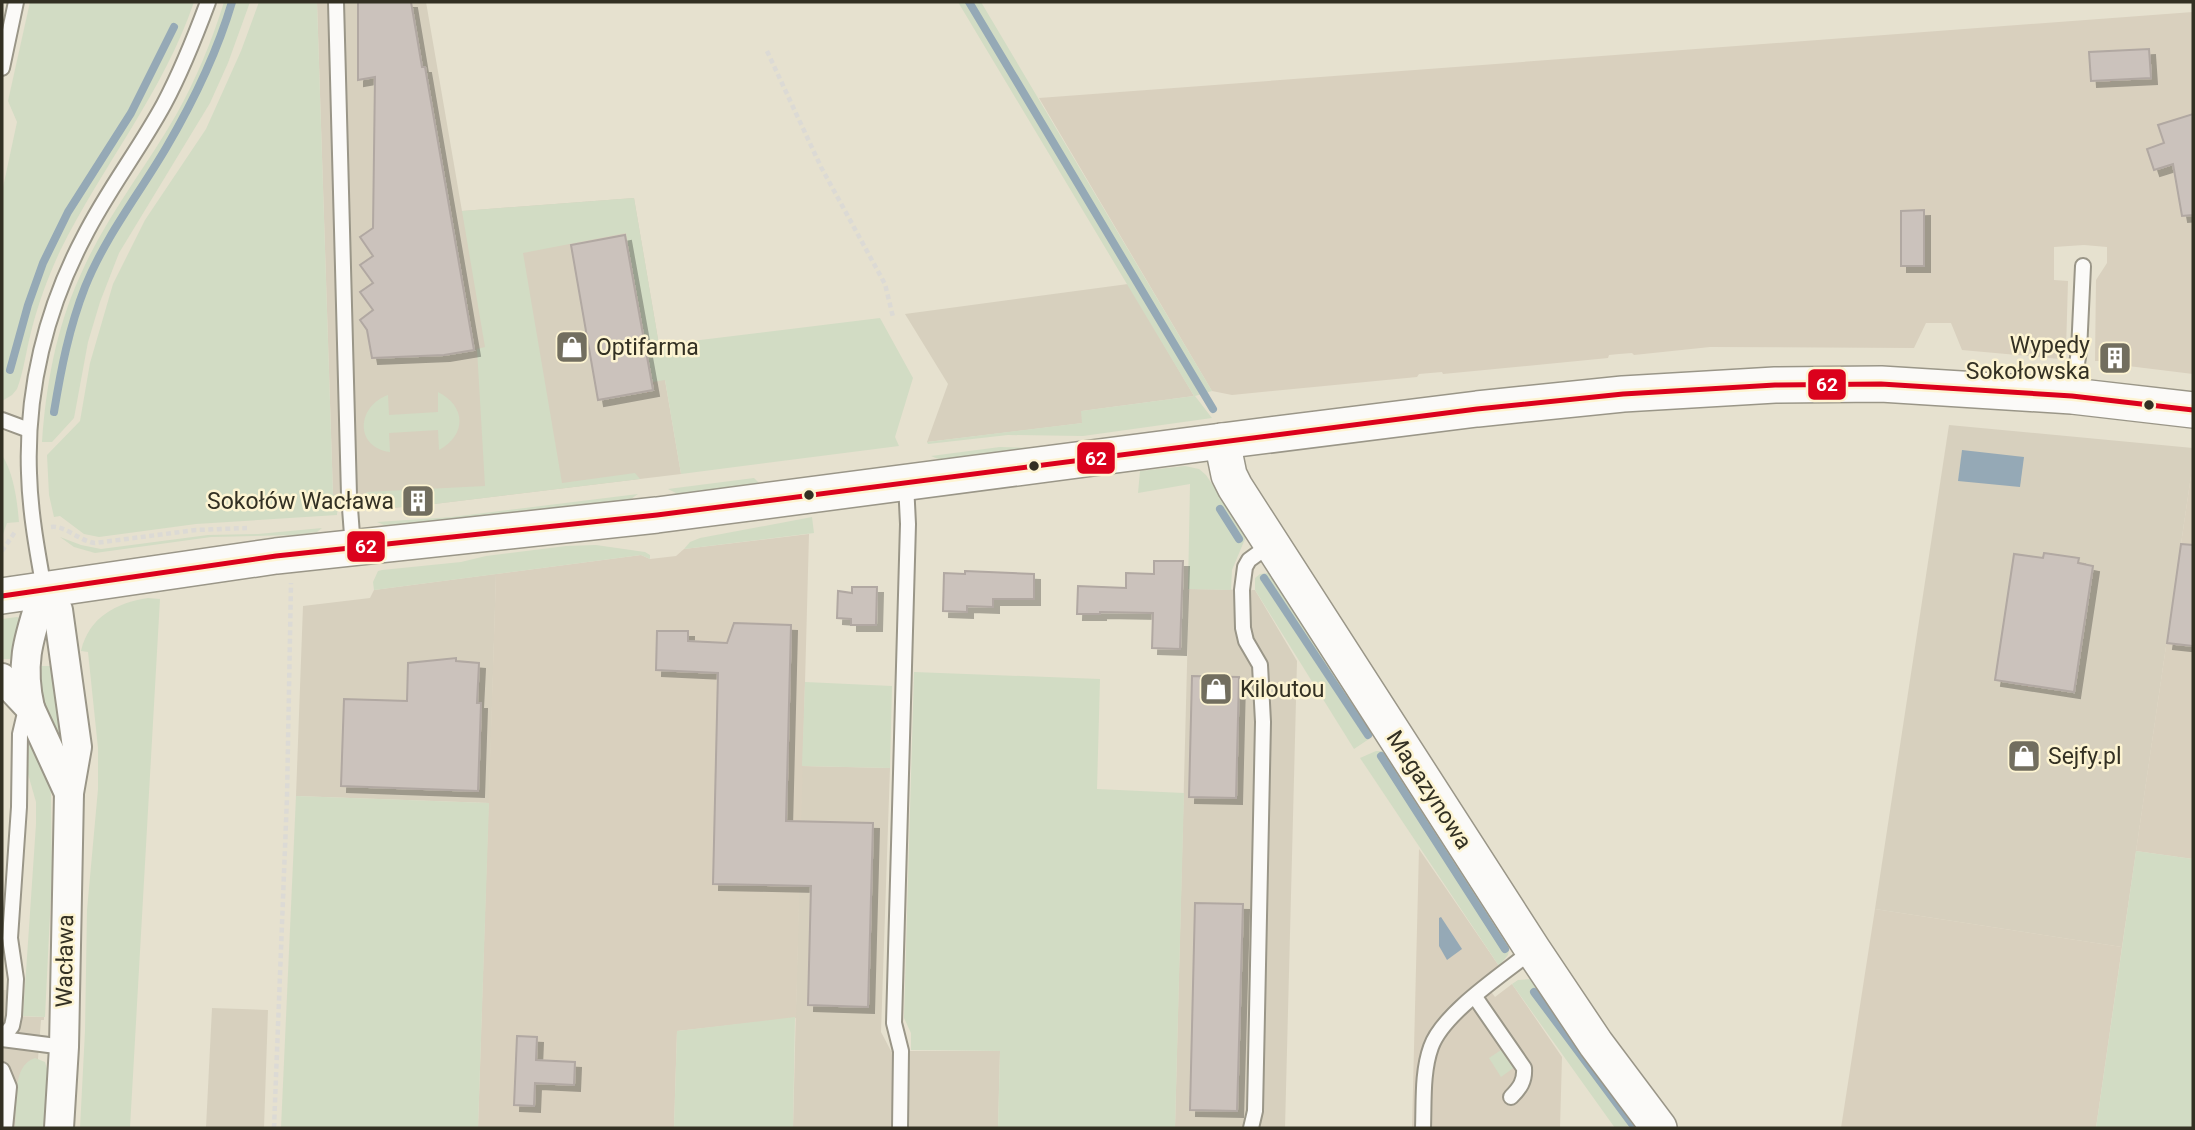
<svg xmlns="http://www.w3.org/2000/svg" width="2195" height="1130" viewBox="0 0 2195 1130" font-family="Roboto,sans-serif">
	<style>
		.commercial { fill: #d7d0be }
		.industrial { fill: #d9d0be }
		.green { fill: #d2dcc4 }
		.water { fill: #95a9b6 }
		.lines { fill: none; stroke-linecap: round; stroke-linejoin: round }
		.stream { stroke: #95a9b6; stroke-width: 8 }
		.building { fill: #cbc2bc; stroke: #b1a8a2; stroke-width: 2; filter: url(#shadow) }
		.service-casing { stroke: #9a9688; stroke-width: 18 }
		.minor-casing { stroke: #9a9688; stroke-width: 32 }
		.tertiary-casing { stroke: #9a9688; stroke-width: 38 }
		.path { stroke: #dcdad5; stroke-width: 4.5; stroke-dasharray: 5 3.5; stroke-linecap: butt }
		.service { stroke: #fbfaf8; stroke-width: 14 }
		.minor { stroke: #fbfaf8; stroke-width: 28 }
		.tertiary { stroke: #fbfaf8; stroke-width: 35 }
		.bus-1-casing { stroke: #fdf4d2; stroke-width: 10 }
		.bus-1 { stroke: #db011c; stroke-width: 5 }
		.bus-dot { fill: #333023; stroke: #fdf4d2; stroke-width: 2.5 }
		.labels { text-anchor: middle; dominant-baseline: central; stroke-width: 5; stroke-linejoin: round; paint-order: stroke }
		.poi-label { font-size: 23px; fill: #333023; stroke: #fdf4d2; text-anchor: start }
		.street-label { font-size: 23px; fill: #333023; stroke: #fdf4d2 }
		.line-badge { stroke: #fdf4d2; stroke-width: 2.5 }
		.badge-label { font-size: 19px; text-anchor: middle; font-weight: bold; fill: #fff }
	</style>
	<defs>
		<filter id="shadow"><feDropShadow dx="6" dy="6" stdDeviation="0" flood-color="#0004"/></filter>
	</defs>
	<rect width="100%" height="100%" fill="#e6e1cf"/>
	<g class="commercial">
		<polygon points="317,2 426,2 462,211 634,198 681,474 426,505 370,510 363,495 333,495"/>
		<polygon points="1128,284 1194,396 1082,411 1083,423 927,442 948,384 905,314"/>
		<polygon points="1949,425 2193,448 2193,462 2122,947 1875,909"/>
		<polygon points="496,574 489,803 296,796 303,606 370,598 374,590"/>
		<polygon points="1189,589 1255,590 1297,661 1285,1128 1175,1128"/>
		<polygon points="802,766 890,768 881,1032 891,1051 1000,1051 998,1128 793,1128"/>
		<polygon points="2,990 7,990 5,1016 44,1017 44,1020 41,1020 35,1098 42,1128 2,1128"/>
		<polygon points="212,1008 268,1010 264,1128 206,1128"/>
	</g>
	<g class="industrial">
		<polygon points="2193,12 2193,374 2120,365 2120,362 2116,361 2095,361 2096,280 2107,263 2107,247 2084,245 2054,247 2054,280 2068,281 2066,350 2060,359 1962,350 1951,323 1926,323 1914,348 1710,347 1634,355 1632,353 1619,354 1609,355 1608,358 1443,374 1442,372 1419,374 1417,377 1232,395 1212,391 1039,98"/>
		<polygon points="2193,462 2193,859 2136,851"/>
		<polygon points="809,534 796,1018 677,1031 674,1128 478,1128 496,574 641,555 650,559 676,556 684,549"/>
		<polygon points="1419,849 1499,966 1482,979 1495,997 1512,984 1562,1057 1560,1128 1412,1128"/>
		<polygon points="1875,909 2122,947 2096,1128 1841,1128"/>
	</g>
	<g class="green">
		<path d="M30,2h164c-31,91 -92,164 -134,249 -12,26 -22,53 -29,81 -5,19 -7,38 -14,57l-5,6 -10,6v-209l15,-70 -9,-21z"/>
		<path d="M224,2h26l-22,61 -18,40 -91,150 -19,49 -12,40 -14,76 -22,24h-10c4,-57 14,-113 38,-166 25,-58 65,-107 96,-161 20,-36 36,-74 48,-113z"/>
		<polygon points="259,2 317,2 333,495 339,495 337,515 196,524 99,537 84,534 60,516 54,517 49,495 47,455 80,421 90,363 113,284 145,220 206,129 241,51"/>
		<polygon points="958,2 981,2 1212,391 1195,396 1212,418 1083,436 1008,435 928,444 927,442 1082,423 1081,411 1194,396"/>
		<polygon points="634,198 659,345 880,318 913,378 895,437 899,446 681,474 665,380 653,382 626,233 523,253 562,483 635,473 640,479 426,505 424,495 411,496 411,506 370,510 363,495 367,492 485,486 477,349 485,347 462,211"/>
		<path d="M438,392c28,14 29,43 1,58l-1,-20 -49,3 1,19c-36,-5 -33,-46 -2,-57l1,20 49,-3z"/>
		<polygon points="1000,447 1070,449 943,461 931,456"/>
		<path d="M2,455c12,19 15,45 17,67l-12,1 -5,14z"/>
		<polygon points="1185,466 1199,469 1206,475 1244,532 1245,539 1232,570 1231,590 1188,589 1190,484 1138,493 1140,471"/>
		<polygon points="754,478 758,482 759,487 680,495 668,489"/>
		<polygon points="638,494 628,501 414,524 384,525 377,522 452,517"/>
		<polygon points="812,517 814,533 684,549 690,542 700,538"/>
		<polygon points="322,528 317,532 294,535 211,537 95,553 74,547 60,537 81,545 101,549 208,535 258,534"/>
		<polygon points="596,545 645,552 650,555 650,559 641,555 374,590 373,582 378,571 382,570 461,562 486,556 566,546"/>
		<polygon points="1268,573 1276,581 1371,729 1369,739 1354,749 1255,590 1255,578 1260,574"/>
		<path d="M148,598l12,1 -30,529h-50l5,-97 2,-121 11,-121v-41l-10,-96 -7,-1c8,-34 35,-48 67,-53z"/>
		<polygon points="17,617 22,619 16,654 10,659 2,659 2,619"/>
		<polygon points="38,666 52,666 63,740 61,743 43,710"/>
		<polygon points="914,672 1100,679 1097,789 1184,793 1175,1128 998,1128 1000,1051 911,1050 911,1033 904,1018"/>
		<polygon points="805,682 892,686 890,768 802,766"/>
		<polygon points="29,733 50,783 51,795 52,873 45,1017 23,1016 36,824 36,802 28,774"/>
		<polygon points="1376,751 1382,751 1387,755 1510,944 1508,955 1499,966 1360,758"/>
		<polygon points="296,796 489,803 478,1128 281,1128"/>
		<polygon points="2136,851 2193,859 2193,1128 2096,1128"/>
		<polygon points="1531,979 1537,986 1639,1128 1615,1128 1512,984 1518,980"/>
		<polygon points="795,1017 793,1128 674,1128 677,1031"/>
		<polygon points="1504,1048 1516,1066 1501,1077 1489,1058"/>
		<path d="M35,1058l10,4 3,10 -3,56h-30c2,-21 -4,-63 20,-70z"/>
	</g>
	<g class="water">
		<polygon points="1962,450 2024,457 2020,487 1958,481"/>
		<polygon points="1441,917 1462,949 1447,960 1439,946 1439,918"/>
	</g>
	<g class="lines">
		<g class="stream">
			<polyline points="969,2 1213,409"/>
			<polyline points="10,370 28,305 43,263 68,212 131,113 174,27"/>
			<path d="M54,412c7,-43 15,-84 31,-125 20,-50 54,-93 81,-139 27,-46 51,-95 66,-146"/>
			<polyline points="1220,509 1239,539"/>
			<polyline points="1264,578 1368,735"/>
			<polyline points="1381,756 1505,949"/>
			<polyline points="1534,992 1635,1128"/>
		</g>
	</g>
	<g class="building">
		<polygon points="358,2 411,2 422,67 425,67 474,350 444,355 372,358 367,330 360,320 373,310 360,292 373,283 360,265 373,256 360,237 373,228 375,77 358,80"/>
		<polygon points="2149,49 2151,78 2091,81 2089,52"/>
		<polygon points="2193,114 2193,215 2182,216 2173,164 2154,170 2147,149 2164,143 2158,125"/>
		<polygon points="1924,210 1924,266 1901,266 1901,211"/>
		<polygon points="625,235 653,390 598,400 571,245"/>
		<polygon points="2181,544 2193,545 2193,646 2167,643"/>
		<polygon points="2044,553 2079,558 2078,563 2093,566 2074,692 1995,680 2014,554 2043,558"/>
		<polygon points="1154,561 1183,561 1180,649 1152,648 1153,613 1100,612 1100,614 1077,614 1078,586 1126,588 1126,573 1154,574"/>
		<polygon points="965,571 1034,574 1034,599 993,599 993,607 967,606 967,612 943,611 944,573 965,574"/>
		<polygon points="852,587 877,587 876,625 851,625 851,619 837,618 838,591 852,593"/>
		<polygon points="734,623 791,625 786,821 873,823 868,1007 808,1005 811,886 713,884 718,673 656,670 657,631 688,631 688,641 727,643"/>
		<polygon points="456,658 456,661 479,663 477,703 481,703 478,791 341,786 344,699 407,701 408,663"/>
		<polygon points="1192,676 1239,677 1236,798 1189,797"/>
		<polygon points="1195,903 1243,904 1237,1111 1190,1110"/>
		<polygon points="517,1036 537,1037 536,1060 575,1062 574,1085 535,1083 534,1106 514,1105"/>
	</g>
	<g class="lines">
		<defs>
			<g id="service">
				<polyline points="336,2 349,495 353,548"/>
				<polyline points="2,68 16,2"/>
				<polyline points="2072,395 2079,351 2083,266"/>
				<polyline points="2,420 29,430"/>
				<path d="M44,589c-7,-39 -14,-77 -15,-116 -3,-83 17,-164 55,-236 23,-46 55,-87 80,-133 17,-32 31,-67 44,-102"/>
				<path d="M1475,997l49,71c1,13 -4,20 -13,29"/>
				<polyline points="2,1039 12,1026 14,1016 16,979 10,938 19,807 20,734 24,717 30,709"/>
				<polyline points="2,1039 64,1047"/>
				<polyline points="2,1070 9,1087 5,1128"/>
				<polyline points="900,1128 901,1051 894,1023 908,524 906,483"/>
				<polyline points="1251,1128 1255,1111 1263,722 1260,665 1246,641 1243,628 1242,590 1245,567 1249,560 1271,544"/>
				<path d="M1423,1128c1,-26 -1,-56 8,-81 12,-34 72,-73 102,-97"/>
			</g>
			<g id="minor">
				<polyline points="44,590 58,610 77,747 69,793 64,1047 59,1128"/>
				<polyline points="2,678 30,708 69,793"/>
				<path d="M30,708c-11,-47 0,-73 14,-118"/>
			</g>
			<g id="tertiary">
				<polyline points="1222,441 1229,475 1235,487 1533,950 1596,1044 1659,1128"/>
				<polyline points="2,596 276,556 657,515 1222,441 1477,409 1623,394 1775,385 1881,384 2072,396 2193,410"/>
			</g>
		</defs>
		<use href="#service" class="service-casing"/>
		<use href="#minor" class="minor-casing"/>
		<use href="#tertiary" class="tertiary-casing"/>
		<g class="path">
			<polyline points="767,51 821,167 885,284 893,317"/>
			<path d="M51,527c14,-2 28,14 44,16l101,-13 51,-2"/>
			<polyline points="2,551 15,532"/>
			<polyline points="274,1128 287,797 291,583"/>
		</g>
		<use href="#service" class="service"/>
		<use href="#minor" class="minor"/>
		<use href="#tertiary" class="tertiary"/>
		<defs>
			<polyline id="bus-1" points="2,596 276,556 657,515 1477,409 1623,394 1775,385 1881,384 2072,396 2193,410"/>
		</defs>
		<use href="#bus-1" class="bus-1-casing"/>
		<use href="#bus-1" class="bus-1"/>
	</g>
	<defs>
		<symbol id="shop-square" viewBox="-11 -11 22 22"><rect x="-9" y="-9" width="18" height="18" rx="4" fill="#726e5f" stroke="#fdf4d2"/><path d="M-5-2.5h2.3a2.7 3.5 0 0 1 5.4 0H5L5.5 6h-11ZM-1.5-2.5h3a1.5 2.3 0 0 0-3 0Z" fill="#fff"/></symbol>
		<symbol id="building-square" viewBox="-11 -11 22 22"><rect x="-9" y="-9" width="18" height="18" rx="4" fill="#726e5f" stroke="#fdf4d2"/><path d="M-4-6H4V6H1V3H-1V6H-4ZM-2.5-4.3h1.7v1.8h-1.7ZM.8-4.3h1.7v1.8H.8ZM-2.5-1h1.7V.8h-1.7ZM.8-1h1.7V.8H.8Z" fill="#fff"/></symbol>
	</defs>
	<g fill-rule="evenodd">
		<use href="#shop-square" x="553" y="328" width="38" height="38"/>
		<use href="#building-square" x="2096" y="339" width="38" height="38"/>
		<use href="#building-square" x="399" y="482" width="38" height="38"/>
		<use href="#shop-square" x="1197" y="670" width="38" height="38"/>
		<use href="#shop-square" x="2005" y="737" width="38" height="38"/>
	</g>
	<g class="bus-dot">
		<circle cx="2149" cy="405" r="6"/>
		<circle cx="1034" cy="466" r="6"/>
		<circle cx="809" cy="495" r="6"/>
	</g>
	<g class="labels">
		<g class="poi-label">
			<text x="2090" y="345" text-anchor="end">Wypędy<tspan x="2090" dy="26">Sokołowska</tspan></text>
			<text x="596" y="347">Optifarma</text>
			<text x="394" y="501" text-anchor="end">Sokołów Wacława</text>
			<text x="1240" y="689">Kiloutou</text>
			<text x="2048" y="756">Sejfy.pl</text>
		</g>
		<g class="street-label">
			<text transform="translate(1429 790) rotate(57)">Magazynowa</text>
			<text transform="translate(65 961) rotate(-89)">Wacława</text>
		</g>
	</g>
	<g class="line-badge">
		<rect x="1807" y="368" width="40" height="33" rx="7" fill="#db011c"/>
		<rect x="1076" y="441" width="40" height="34" rx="7" fill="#db011c"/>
		<rect x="346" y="530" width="40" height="33" rx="7" fill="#db011c"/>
	</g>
	<g class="badge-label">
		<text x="1827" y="391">62</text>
		<text x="1096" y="465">62</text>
		<text x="366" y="553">62</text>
	</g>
	<rect width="2195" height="1130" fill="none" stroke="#333023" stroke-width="7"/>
</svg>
